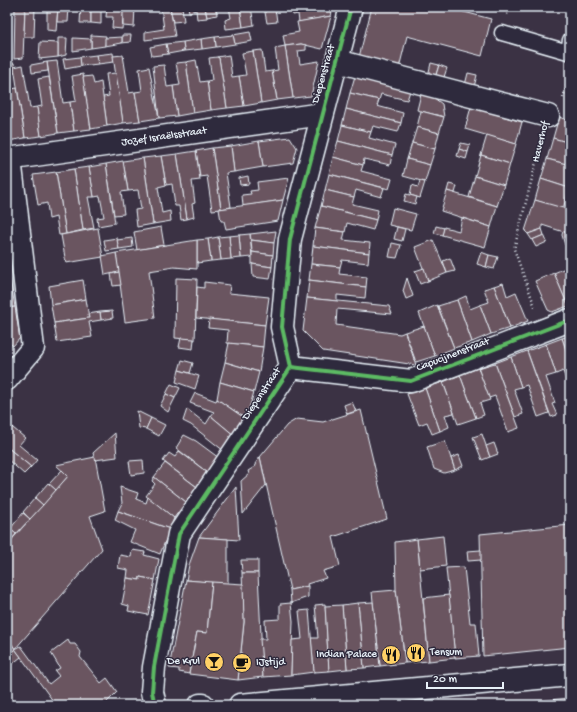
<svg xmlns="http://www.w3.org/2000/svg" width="577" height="712" viewBox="0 0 577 712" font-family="'Gochi Hand',sans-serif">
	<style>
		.building { fill: #6b5460; stroke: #e8f1f8 }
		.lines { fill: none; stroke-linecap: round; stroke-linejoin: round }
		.service-casing { stroke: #e8f1f8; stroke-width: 17 }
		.minor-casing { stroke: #e8f1f8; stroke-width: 25 }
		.tertiary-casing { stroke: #e8f1f8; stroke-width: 25 }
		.path { stroke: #e8f1f8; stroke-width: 2.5; stroke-dasharray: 1 3; stroke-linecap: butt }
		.service { stroke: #2f2a3d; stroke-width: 14 }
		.minor { stroke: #2f2a3d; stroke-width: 22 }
		.tertiary { stroke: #2f2a3d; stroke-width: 22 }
		.cycleway-casing { stroke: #2f2a3d; stroke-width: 6 }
		.cycleway { stroke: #5cba63; stroke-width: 4 }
		.labels { text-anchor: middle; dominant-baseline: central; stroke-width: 3; stroke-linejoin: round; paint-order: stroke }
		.street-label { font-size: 11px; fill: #e8f1f8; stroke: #2f2a3d }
		.poi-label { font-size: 11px; fill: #e8f1f8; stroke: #2f2a3d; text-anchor: start }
	</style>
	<rect width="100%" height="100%" fill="#3b3244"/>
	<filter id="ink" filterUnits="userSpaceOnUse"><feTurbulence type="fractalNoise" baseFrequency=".025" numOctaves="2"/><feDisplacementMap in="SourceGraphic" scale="8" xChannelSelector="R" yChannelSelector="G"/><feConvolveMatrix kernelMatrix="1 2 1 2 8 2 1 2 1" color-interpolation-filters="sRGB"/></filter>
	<g filter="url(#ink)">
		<g class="building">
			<polygon points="15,7 25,7 23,58 14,59"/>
			<polygon points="25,7 35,7 34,37 24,37"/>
			<polygon points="47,7 58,7 56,31 47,30"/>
			<polygon points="58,7 69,7 68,22 57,22"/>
			<polygon points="81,7 91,7 91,23 80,23"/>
			<polygon points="91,7 101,7 101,24 91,23"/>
			<polygon points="107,7 124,7 122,29 112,28 113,17 106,17"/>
			<polygon points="123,7 135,7 134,27 123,26"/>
			<polygon points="161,7 170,7 175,36 145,40 145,32 164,29"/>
			<polygon points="170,7 182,7 184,21 173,22"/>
			<polygon points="188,7 205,7 207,18 197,19 196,10 189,12"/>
			<polygon points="205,7 216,7 217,15 207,17"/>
			<polygon points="229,7 240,7 243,27 226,29 225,20 231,18"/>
			<polygon points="240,7 251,7 254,25 243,27"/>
			<polygon points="264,7 275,7 277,22 267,23"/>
			<polygon points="291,7 333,7 331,16 299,22 298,14 293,15"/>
			<polygon points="372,7 445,7 491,19 482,56 407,36 399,68 359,57"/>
			<polygon points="331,16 322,49 301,44 285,46 283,35 299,32 297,22"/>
			<polygon points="250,32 252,41 235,44 233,35"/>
			<polygon points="91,35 106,36 105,46 91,48"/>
			<polygon points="122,35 131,35 130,42 122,43"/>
			<polygon points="233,35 235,44 216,47 215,37"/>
			<polygon points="122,37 122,43 105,46 105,38"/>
			<polygon points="215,37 216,47 202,49 201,39"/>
			<polygon points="58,38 67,38 66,55 58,57"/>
			<polygon points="73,38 91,39 91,48 73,51"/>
			<polygon points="201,39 202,49 184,51 183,42"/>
			<polygon points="40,42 58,43 58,57 39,59"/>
			<polygon points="183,42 184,51 168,54 166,44"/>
			<polygon points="166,44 168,54 152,56 150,47"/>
			<polygon points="301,44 306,45 306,50 298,51 300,64 319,61 311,96 293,98 285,46"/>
			<polygon points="285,46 293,98 277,100 272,71 278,70 275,48"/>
			<polygon points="262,50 265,72 272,71 277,100 261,103 253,51"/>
			<polygon points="253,51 261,103 244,106 239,76 246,75 242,53"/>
			<polygon points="113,53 114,62 98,64 96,55"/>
			<polygon points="96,55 98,64 81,66 80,57"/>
			<polygon points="123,55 129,93 135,92 140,121 123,123 113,56"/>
			<polygon points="229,55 232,77 239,76 244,106 227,108 219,58 217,57"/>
			<polygon points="80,57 81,66 65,69 63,59"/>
			<polygon points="217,57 219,58 227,108 211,110 207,81 212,80 209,58"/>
			<polygon points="196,60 200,82 207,81 211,110 193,113 186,62"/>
			<polygon points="57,61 63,103 70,102 74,131 58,133 47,62"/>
			<polygon points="47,62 48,71 32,73 31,65"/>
			<polygon points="186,62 193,113 177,116 173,86 180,85 176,63"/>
			<polygon points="14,63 15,73 7,74 7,64"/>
			<polygon points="431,63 439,65 435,78 428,76"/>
			<polygon points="23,65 30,108 37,107 41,136 25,138 14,67"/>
			<polygon points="164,65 167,87 173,86 177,116 159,118 153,66"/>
			<polygon points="439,65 447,68 443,80 435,78"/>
			<polygon points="149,67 159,118 140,121 135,92 142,91 139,69"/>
			<polygon points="116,73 123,123 107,126 103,97 109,96 106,74"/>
			<polygon points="468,73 477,75 474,87 465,85"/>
			<polygon points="83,74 91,129 74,131 70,102 76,101 72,76"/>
			<polygon points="92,76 94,84 101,82 107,126 91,129 83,77"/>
			<polygon points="355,76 410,91 407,100 381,94 379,100 350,93"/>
			<polygon points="49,77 58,133 41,136 37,107 42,106 38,79"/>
			<polygon points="17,88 25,138 8,141 7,112 10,111 7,90"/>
			<polygon points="350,93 379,100 377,106 403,113 401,123 346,109"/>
			<polygon points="421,94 433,97 442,104 444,117 417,110"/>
			<polygon points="471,107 522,122 516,144 465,129"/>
			<polygon points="346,109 401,123 398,132 373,126 371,132 342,125"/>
			<polygon points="421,111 444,117 439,133 417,127"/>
			<polygon points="559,117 570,121 570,143 553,138"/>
			<polygon points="342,125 371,132 369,138 395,145 392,155 338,141"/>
			<polygon points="417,127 439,133 435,149 412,143"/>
			<polygon points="487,135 516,144 510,164 481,155"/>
			<polygon points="290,137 297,148 293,163 263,167 259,141"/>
			<polygon points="553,138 570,143 570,165 547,159"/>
			<polygon points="259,141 263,167 234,172 231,146"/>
			<polygon points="338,141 392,155 390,165 364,159 363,165 333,157"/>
			<polygon points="412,143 435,149 430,165 407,159"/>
			<polygon points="461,143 470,145 468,152 459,149"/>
			<polygon points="231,146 234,172 226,173 231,207 221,209 212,148"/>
			<polygon points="212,148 221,209 212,210 207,176 200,177 196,151"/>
			<polygon points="459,149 468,152 466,159 457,156"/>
			<polygon points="196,151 200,180 192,181 195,203 192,204 194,217 187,219 177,154"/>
			<polygon points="177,154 187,219 181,220 179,206 175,206 172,184 166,185 161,156"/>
			<polygon points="481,155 510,164 504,185 475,176"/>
			<polygon points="161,156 166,185 158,187 162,213 170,211 171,221 153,224 143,158"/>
			<polygon points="333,157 363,165 361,171 392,179 389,189 329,174"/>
			<polygon points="143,158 153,224 137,227 135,210 141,209 138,190 128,191 123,161"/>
			<polygon points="407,159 430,165 425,182 403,176"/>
			<polygon points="547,159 570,165 569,188 541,179"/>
			<polygon points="123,161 128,191 121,192 124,214 114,215 106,164"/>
			<polygon points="106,164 115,223 98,226 97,218 104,217 100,196 94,197 89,167"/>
			<polygon points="89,167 94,197 88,197 94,228 83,230 74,169"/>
			<polygon points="74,169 83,230 66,234 56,172"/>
			<polygon points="56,172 66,234 59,235 56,217 49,219 47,203 38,205 33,175"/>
			<polygon points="329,174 384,188 381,197 356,190 354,197 325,190"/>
			<polygon points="248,176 249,184 240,185 239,178"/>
			<polygon points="475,176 504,185 497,206 469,197"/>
			<polygon points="289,178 283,200 243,206 242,195 251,194 250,191 258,190 257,182"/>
			<polygon points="541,179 569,188 563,209 535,200"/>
			<polygon points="420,181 425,182 420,198 410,195 412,185 418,187"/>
			<polygon points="449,184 457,186 455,193 447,191"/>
			<polygon points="325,190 354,197 352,204 378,210 376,220 321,206"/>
			<polygon points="447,191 497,206 491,227 441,211"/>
			<polygon points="406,194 417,197 415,204 404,201"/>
			<polygon points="283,200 278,221 226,229 224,221 221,221 219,209"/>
			<polygon points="535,200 570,210 570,223 567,233 542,225 542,229 528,234 525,231"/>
			<polygon points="321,206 376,220 373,230 347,223 345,232 315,228"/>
			<polygon points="393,208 416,214 411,230 389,225"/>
			<polygon points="462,218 491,227 485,247 442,235 444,227 459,231"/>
			<polygon points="436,226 444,228 442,235 434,233"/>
			<polygon points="161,227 164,245 137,250 134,232"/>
			<polygon points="397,227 405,229 402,241 394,239"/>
			<polygon points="98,228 103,257 66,263 61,235"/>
			<polygon points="315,228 345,232 343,240 370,243 369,253 313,246"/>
			<polygon points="542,229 544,235 532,240 528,234"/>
			<polygon points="276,231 274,243 251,240 250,234"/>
			<polygon points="563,231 570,234 570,243 565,245 562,235"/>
			<polygon points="250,234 252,257 241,258 239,235"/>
			<polygon points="239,235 241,258 231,259 229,236"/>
			<polygon points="544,235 547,242 536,247 532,240"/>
			<polygon points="229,236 231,259 221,260 218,237"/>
			<polygon points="218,237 221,260 211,261 208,239"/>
			<polygon points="117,238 119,249 106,251 104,240"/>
			<polygon points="132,238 133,247 119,249 117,240"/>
			<polygon points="208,239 211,261 197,263 197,240"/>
			<polygon points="197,240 197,269 174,267 149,271 155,318 125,322 116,253"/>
			<polygon points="251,240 274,243 273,255 252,252"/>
			<polygon points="433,240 447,273 428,281 415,247"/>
			<polygon points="392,243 401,245 397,258 389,257"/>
			<polygon points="313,246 369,253 368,263 342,260 340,267 311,264"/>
			<polygon points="252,252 273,255 272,267 252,264"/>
			<polygon points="481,252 489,255 486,267 477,264"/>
			<polygon points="116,253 119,272 105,275 102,256"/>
			<polygon points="489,255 498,257 494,269 486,267"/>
			<polygon points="450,258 455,271 447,273 443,261"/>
			<polygon points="252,264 272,267 270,279 253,277"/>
			<polygon points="311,264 340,267 339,274 367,277 366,287 309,280"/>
			<polygon points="570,266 570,305 568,306 554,273"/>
			<polygon points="424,268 428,281 420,284 415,271"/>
			<polygon points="119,272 121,285 113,286 111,274"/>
			<polygon points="554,273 568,306 552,312 548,310 535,281"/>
			<polygon points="176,278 197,279 195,340 175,338"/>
			<polygon points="407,278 413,296 406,299 403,291"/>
			<polygon points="10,279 15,307 7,308 7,280"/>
			<polygon points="83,280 86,299 51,305 49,286"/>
			<polygon points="309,280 366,287 365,298 337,295 337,301 307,298"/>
			<polygon points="204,282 230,285 229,293 269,297 265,325 196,318 197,287 204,288"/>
			<polygon points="503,283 507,296 516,292 528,321 510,328 494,286"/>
			<polygon points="494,286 510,328 491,334 480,305 489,302 484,289"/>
			<polygon points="466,296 470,309 480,305 491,334 472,342 457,300"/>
			<polygon points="307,298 389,306 392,314 337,309 336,325 400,334 405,332 416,365 323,351 303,331"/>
			<polygon points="86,299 89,318 54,323 51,305"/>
			<polygon points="457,300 472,342 454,348 438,306"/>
			<polygon points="437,305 454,348 435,356 419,313"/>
			<polygon points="15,307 20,338 13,346 7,341 7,308"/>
			<polygon points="112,311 113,318 101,320 100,312"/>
			<polygon points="100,312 101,320 89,322 92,337 57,342 54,323 89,318 88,314"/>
			<polygon points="209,319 265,325 263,347 227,343 228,330 208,328"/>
			<polygon points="424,326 435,356 416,362 405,332"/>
			<polygon points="570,336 570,362 562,338"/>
			<polygon points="181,338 194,339 193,349 179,347"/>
			<polygon points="562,338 570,362 570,392 563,371 556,374 546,344"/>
			<polygon points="229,343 263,347 259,372 225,362"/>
			<polygon points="546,344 556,374 546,377 555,403 552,404 557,415 551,417 527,351"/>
			<polygon points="527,351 549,413 538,417 527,385 521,387 511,357"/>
			<polygon points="511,357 521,387 514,389 523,414 515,417 495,363"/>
			<polygon points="182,360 193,363 190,373 179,370"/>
			<polygon points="225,362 259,372 254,392 220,382"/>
			<polygon points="495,363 519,428 508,432 495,396 489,398 478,368"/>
			<polygon points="478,368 490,400 480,403 484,415 476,418 460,375"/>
			<polygon points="179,370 199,376 195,389 176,382"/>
			<polygon points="460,375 476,418 458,424 443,382"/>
			<polygon points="220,382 254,392 246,419 217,399"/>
			<polygon points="443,382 454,413 445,415 449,427 440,431 425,388"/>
			<polygon points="171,384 180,388 175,398 166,394"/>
			<polygon points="425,388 440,431 432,434 427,422 419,425 407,394"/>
			<polygon points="195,393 216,401 217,399 246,419 235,436 211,416 214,412 190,403"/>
			<polygon points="166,394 175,398 168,412 160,406"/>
			<polygon points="352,402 356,411 347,414 344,405"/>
			<polygon points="187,409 206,424 211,416 235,436 224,451 191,425 183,421"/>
			<polygon points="361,410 387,519 333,537 340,566 323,571 326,578 307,584 308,586 290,590 260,457 287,425 297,419 323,422"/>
			<polygon points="137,411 151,418 146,429 139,428"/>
			<polygon points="151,418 165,425 159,436 146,429"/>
			<polygon points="7,423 25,438 19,445 37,460 31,467 7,447"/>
			<polygon points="115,433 117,457 95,460 93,453"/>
			<polygon points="482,434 490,457 482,460 473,437"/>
			<polygon points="184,435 196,441 219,458 208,473 176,448"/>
			<polygon points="445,441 455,470 444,473 434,469 427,447"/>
			<polygon points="494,443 498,454 490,457 486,446"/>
			<polygon points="7,447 31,467 24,474 7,459"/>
			<polygon points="179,451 208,473 197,487 163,461 169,453 175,457"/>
			<polygon points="459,455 463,466 455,470 451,458"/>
			<polygon points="95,457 105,511 90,516 102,549 15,649 7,637 7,545 68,476 56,465"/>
			<polygon points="260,457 266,485 243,514 241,481 249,474 248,471 256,466 255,464"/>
			<polygon points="143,460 144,473 131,475 129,461"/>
			<polygon points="165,463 197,487 186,502 154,477"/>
			<polygon points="62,470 68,476 56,490 49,484"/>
			<polygon points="154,477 186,502 174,518 146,496 155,484 152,481"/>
			<polygon points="48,483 56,490 43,505 35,498"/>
			<polygon points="120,487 138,493 136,499 146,503 148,497 174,518 170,529 118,511 122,503"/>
			<polygon points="236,487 239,540 199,537"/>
			<polygon points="35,498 43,505 30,519 23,512"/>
			<polygon points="118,511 170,529 160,554 130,542 135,530 115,520"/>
			<polygon points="23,513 30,519 16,534 10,529"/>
			<polygon points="570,525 570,647 483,656 480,534"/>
			<polygon points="10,529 16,534 7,545 7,532"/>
			<polygon points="443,536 446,566 420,569 417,539"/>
			<polygon points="199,537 228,539 228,584 186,580 189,565"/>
			<polygon points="417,539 429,661 405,663 396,590 395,542"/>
			<polygon points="132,550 145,552 144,555 159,559 155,580 140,577 140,580 127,578 128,570 118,568 120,555 131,557"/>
			<polygon points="481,550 481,560 468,561 467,551"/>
			<polygon points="241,560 258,560 258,573 242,573"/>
			<polygon points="464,567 470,623 476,623 479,656 455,658 446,568"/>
			<polygon points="242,573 258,573 263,677 238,680 244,622"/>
			<polygon points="140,577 155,580 148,615 128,611 129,606 122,604 127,578 140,580"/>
			<polygon points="186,580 212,582 207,633 197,632 189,674 179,672 179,669 169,668"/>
			<polygon points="212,582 243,584 244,622 238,680 189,674 197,632 207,633"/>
			<polygon points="308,586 308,597 291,603 290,590"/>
			<polygon points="396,590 405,663 380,666 372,592"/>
			<polygon points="449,595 455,658 429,661 423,598"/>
			<polygon points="373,602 380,666 364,668 358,603"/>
			<polygon points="291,603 293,621 291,675 263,677 260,639 266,639 265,620 280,619 280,604"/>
			<polygon points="358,603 364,668 347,669 342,605"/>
			<polygon points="325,604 329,671 314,672 311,638 318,638 315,605"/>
			<polygon points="342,605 347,669 329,671 325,606"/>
			<polygon points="309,610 314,672 291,675 292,640 302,639 299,611"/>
			<polygon points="9,640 15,649 12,652 7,645"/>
			<polygon points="68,640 70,644 75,644 81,652 80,657 101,683 107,678 117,692 104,705 56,705 15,649 21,646 49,684 59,676 55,671 60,668 51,653"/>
			<polygon points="15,649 21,657 7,668 7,656"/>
			<polygon points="570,698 570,705 539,705 539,701"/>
			<polygon points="539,701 539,705 497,705"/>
		</g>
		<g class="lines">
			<defs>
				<polyline id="service" points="502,33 568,52 570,40"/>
				<g id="minor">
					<polyline points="337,61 548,116"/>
					<polyline points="7,159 322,114"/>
					<polyline points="291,367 411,381 570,320"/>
					<polyline points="7,379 33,348 10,159"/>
					<polyline points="155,705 152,692 154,667 179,534 291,367 282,327 290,239 351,7"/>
				</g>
				<g id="tertiary">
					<polyline points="200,705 203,705"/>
					<polyline points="240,705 570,675"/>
				</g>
			</defs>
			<use href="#service" class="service-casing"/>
			<use href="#minor" class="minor-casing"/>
			<use href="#tertiary" class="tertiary-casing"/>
			<g class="path">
				<polyline points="496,7 508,10 507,15"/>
				<polyline points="563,98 570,74"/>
				<polyline points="535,307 514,249 542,139"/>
			</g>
			<use href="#service" class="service"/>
			<use href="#minor" class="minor"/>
			<use href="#tertiary" class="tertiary"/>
			<defs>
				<g id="cycleway">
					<polyline points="291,367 411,381 570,320"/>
					<polyline points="155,705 152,692 154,667 179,534 291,367 282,327 290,239 351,7"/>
				</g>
			</defs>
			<use href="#cycleway" class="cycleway-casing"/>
			<use href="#cycleway" class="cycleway"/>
		</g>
	</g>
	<defs>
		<symbol id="restaurant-disc" viewBox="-11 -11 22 22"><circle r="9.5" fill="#ffd166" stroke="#2f2a3d"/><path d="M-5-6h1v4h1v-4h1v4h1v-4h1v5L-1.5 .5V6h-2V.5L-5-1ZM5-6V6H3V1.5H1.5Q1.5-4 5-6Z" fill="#111"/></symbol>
		<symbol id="bar-disc" viewBox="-11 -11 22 22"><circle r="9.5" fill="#ffd166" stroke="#2f2a3d"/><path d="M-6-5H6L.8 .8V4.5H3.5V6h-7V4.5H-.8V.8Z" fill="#111"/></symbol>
		<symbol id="cafe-disc" viewBox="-11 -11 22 22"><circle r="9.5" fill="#ffd166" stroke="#2f2a3d"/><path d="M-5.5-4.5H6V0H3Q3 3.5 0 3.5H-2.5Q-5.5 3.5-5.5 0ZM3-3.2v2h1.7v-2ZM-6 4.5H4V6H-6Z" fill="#111"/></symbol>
	</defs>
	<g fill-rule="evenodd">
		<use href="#restaurant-disc" x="405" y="642" width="22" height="22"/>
		<use href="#restaurant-disc" x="380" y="644" width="22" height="22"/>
		<use href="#bar-disc" x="203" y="651" width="22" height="22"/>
		<use href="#cafe-disc" x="231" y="652" width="22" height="22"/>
	</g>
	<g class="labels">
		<g class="street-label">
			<text transform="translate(324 74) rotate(-74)">Diepenstraat</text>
			<text transform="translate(164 137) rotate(-8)">Jozef Israëlsstraat</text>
			<text transform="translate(541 142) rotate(-76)">Haverhof</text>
			<text transform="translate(453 355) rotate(-21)">Capucijnenstraat</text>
			<text transform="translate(262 394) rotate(-56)">Diepenstraat</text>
		</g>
		<g class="poi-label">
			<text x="430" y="653">Tensum</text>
			<text x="377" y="655" text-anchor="end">Indian Palace</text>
			<text x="200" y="662" text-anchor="end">De Krul</text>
			<text x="256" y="663">IJstijd</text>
		</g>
	</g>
	<rect width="577" height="712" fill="none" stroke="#2f2a3d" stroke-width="24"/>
	<rect x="12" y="12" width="553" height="688" fill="none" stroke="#e8f1f8" stroke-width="1.5" filter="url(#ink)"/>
	<path d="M427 682v6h76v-6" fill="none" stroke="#e8f1f8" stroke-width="2"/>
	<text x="433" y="682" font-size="12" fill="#e8f1f8" stroke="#2f2a3d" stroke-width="3" paint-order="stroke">20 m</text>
</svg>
